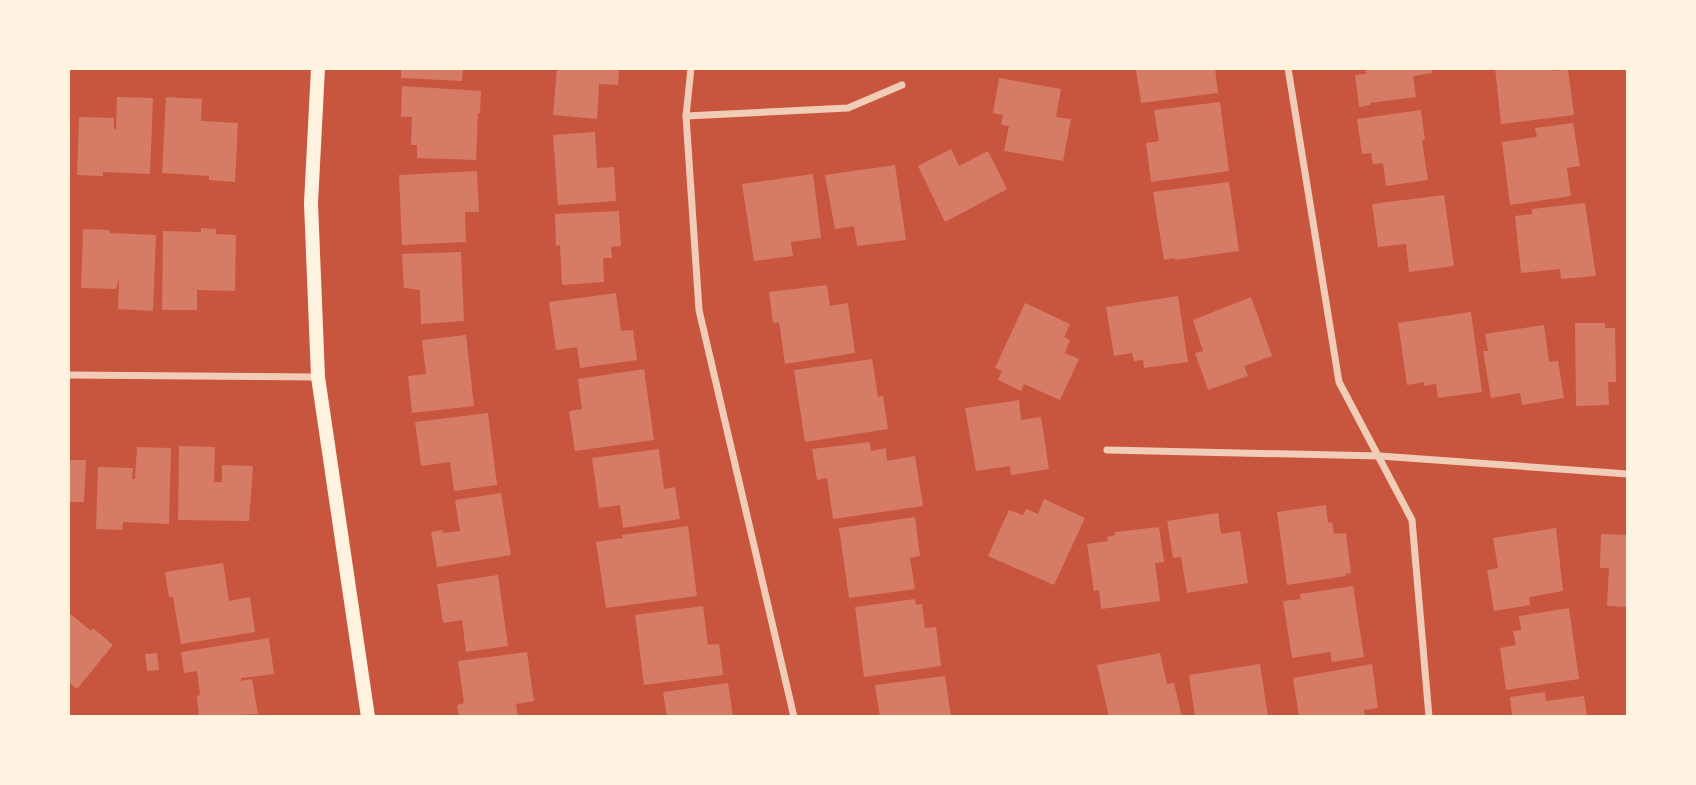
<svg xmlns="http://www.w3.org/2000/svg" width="1696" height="785" viewBox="0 0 1696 785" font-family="'Open Sans',sans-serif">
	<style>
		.building { fill: #d67c66 }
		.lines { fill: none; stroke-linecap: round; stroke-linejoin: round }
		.minor { stroke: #f1ccb7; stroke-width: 7 }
		.secondary { stroke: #fff3e0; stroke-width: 14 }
	</style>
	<rect width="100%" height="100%" fill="#c8553d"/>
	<g class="building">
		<polygon points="401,68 463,68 462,81 401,78"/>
		<polygon points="557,68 619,68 618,85 599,84 597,119 553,115"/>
		<polygon points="1156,68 1215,68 1218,93 1141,103 1136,70"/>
		<polygon points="1365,68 1431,68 1432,73 1413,76 1416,97 1370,103 1370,105 1359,107 1355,75 1366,74"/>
		<polygon points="1495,68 1552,68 1553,71 1568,69 1574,115 1501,124"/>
		<polygon points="999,78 1061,89 1056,117 1071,119 1063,161 1004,151 1009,126 1001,125 1003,115 993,113"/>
		<polygon points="402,86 481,91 480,113 478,113 476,160 417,158 417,145 411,145 412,117 401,117"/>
		<polygon points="117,97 153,98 150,174 103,172 103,176 77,175 79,117 114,118 114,129 116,129"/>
		<polygon points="166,97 202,99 201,121 238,123 235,182 209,180 209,176 162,173"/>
		<polygon points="1220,102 1229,171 1151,182 1146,143 1159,141 1154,110"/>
		<polygon points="1421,110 1425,140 1422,141 1428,180 1386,186 1383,163 1373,164 1371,153 1362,154 1357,119"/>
		<polygon points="1573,123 1580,166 1567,168 1571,196 1510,205 1502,142 1537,137 1535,128"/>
		<polygon points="595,132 597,168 614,167 616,201 558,205 553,135"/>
		<polygon points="951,149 959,166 988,151 1007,189 945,222 918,166"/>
		<polygon points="895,165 906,240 857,246 854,226 835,229 825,175"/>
		<polygon points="477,171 479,212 465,212 466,242 402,245 399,175"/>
		<polygon points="813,174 821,238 791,242 793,256 754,261 742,184"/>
		<polygon points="1229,182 1239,251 1175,260 1175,258 1164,260 1153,192"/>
		<polygon points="1444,195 1454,266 1409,272 1406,244 1378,247 1372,204"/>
		<polygon points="1585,203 1596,276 1561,279 1560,269 1521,273 1515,216 1532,214 1532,209"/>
		<polygon points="619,211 621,246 611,247 612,258 603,258 604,282 562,285 560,245 556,246 555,214"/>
		<polygon points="201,228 216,229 216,234 236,235 235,291 197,290 197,310 162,310 163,231 201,232"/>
		<polygon points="83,229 109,230 110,233 156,235 153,311 118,309 119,278 116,289 81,288"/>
		<polygon points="461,252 464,321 421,324 420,290 404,288 402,254"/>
		<polygon points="827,285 830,306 848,303 855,353 785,364 779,322 773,323 769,292"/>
		<polygon points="616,293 621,331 633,330 637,360 580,368 577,347 556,350 549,302"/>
		<polygon points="1178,296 1188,362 1144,368 1143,360 1134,361 1132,353 1114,356 1106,307"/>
		<polygon points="1251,297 1272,356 1244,366 1248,376 1208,390 1195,353 1203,351 1193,320"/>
		<polygon points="1025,303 1070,324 1064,337 1070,340 1065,353 1079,359 1060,400 1024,384 1021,391 998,380 1002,371 995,368"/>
		<polygon points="1471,312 1482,392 1438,398 1436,384 1424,386 1424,382 1407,385 1398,323"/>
		<polygon points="1575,323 1605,323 1605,328 1615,328 1616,382 1608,382 1609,405 1576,406"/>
		<polygon points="1544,325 1549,362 1558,361 1564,398 1522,405 1520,393 1491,398 1483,351 1488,351 1485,334"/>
		<polygon points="466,335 474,406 412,413 408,376 426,374 422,340"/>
		<polygon points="872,359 878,397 883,396 888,429 805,442 794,370"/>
		<polygon points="644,369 654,440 575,451 569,411 582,409 578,379"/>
		<polygon points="1019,400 1021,420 1041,417 1049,469 1011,475 1010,466 976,471 965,408"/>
		<polygon points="488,413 497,485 454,491 450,462 421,466 415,422"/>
		<polygon points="870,442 871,451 886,448 887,461 915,456 923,506 833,519 827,478 817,480 812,449"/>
		<polygon points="179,446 215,447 214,482 222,482 222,465 253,466 249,521 178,520"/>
		<polygon points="137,447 171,448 169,524 123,522 122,530 96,529 98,467 133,468 132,479 135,479"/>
		<polygon points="659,449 664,489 675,487 680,519 623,528 620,505 599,508 592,458"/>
		<polygon points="68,460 86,460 84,502 68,502"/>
		<polygon points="501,493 511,555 437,567 431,532 443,530 443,533 460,531 455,500"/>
		<polygon points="1044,499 1085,518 1054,585 988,556 1009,510 1023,515 1026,509 1038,514"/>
		<polygon points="1326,505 1328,523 1332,522 1334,534 1346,533 1351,573 1345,574 1346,576 1287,585 1277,512"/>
		<polygon points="1218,513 1221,534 1240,531 1248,583 1187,593 1181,557 1173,558 1167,521"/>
		<polygon points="915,517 920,556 910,558 915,589 849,598 839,528"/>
		<polygon points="688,526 697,596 606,608 596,542 623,538 622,535"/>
		<polygon points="1159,527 1164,562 1155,563 1160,601 1101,609 1099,590 1094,591 1087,544 1108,541 1107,537 1115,535 1115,532"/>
		<polygon points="1556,528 1563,591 1529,597 1530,605 1494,611 1487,570 1498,568 1493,538"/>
		<polygon points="1601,534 1628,535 1628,607 1607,606 1609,568 1600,568"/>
		<polygon points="223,563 229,601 250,597 255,632 181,644 173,597 169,597 165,572"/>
		<polygon points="498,575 508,646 466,652 462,620 443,623 437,584"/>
		<polygon points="1353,586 1364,657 1332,662 1330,652 1292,658 1283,601 1301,599 1300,594"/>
		<polygon points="915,599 916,605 922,604 925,628 936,627 941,666 864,677 855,607"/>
		<polygon points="703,606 708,645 719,644 723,675 644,685 635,615"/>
		<polygon points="1569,608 1579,679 1506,690 1500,648 1516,645 1513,631 1521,630 1519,616"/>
		<polygon points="68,612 91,631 93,628 113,645 77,689 68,682"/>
		<polygon points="269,638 274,674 241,678 241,681 252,679 258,714 199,717 197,696 200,695 197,671 184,673 181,652"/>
		<polygon points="527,652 534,701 516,704 518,717 459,717 457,705 464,703 458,661"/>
		<polygon points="157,653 159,670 147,671 145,654"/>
		<polygon points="1160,653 1167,684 1174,683 1182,717 1109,717 1097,665"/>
		<polygon points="1260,664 1268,717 1195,717 1189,675"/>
		<polygon points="1372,664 1378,708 1364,710 1365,717 1299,717 1293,678"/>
		<polygon points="945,676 951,717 880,717 875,685"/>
		<polygon points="728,683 733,717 667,717 663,692"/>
		<polygon points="1545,692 1546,701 1584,696 1587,717 1512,717 1510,697"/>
	</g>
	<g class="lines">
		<g class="minor">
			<polyline points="691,68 686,116 699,310 794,717"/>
			<polyline points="1288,68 1339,382 1412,520 1429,717"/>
			<polyline points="686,116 848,108 902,85"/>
			<polyline points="68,375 318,377"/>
			<polyline points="1107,450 1380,456 1628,474"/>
		</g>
		<polyline class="secondary" points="318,68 311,203 318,377 368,717"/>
	</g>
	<rect width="1696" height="785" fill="none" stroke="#fff3e0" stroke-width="140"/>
</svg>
